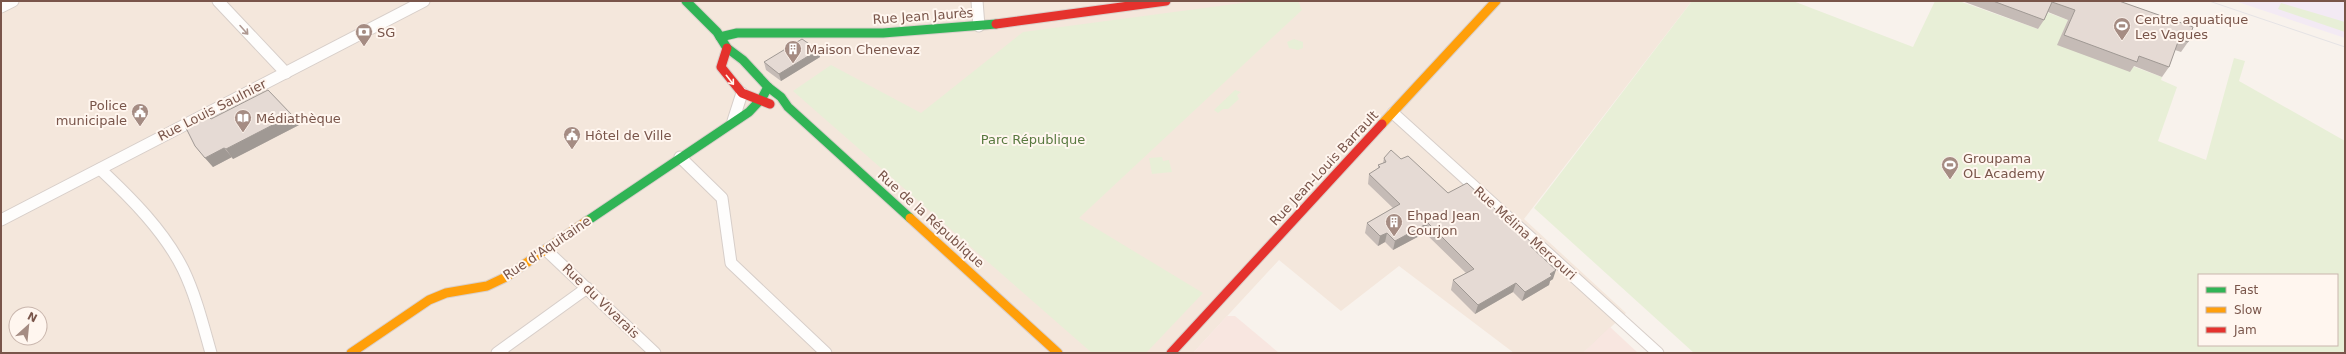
<svg xmlns="http://www.w3.org/2000/svg" width="2346" height="354" viewBox="0 0 2346 354" font-family="'DejaVu Sans',sans-serif">
	<style>
		.residential { fill: #f4e7dc; fill-rule: evenodd }
		.commercial { fill: #f8e6e0 }
		.education { fill: #f3eaf4 }
		.green { fill: #e8efd7; fill-rule: evenodd }
		.lines { fill: none; stroke-linecap: round; stroke-linejoin: round }
		.street-casing { stroke: #d7cec9; stroke-width: 13 }
		.fast-casing { stroke: #d9cfca; stroke-width: 11 }
		.slow-casing { stroke: #d9cfca; stroke-width: 11 }
		.jam-casing { stroke: #d9cfca; stroke-width: 11 }
		.street { stroke: #fefdfc; stroke-width: 11 }
		.fast { stroke: #30b455; stroke-width: 9 }
		.slow { stroke: #ff9f0a; stroke-width: 9 }
		.jam { stroke: #e5322d; stroke-width: 9 }
		.tram { stroke: #e5e3e5; stroke-width: 1 }
		.wall { fill: #c5bbb6 }
		.shaded-wall { fill: #a09994 }
		.building { fill: #e5dad4; stroke: #a09994 }
		.oneway { stroke: #ae9891 }
		.oneway2 { stroke: #fff6ef }
		.labels { text-anchor: middle; dominant-baseline: central; stroke-width: 4; stroke-linejoin: round; paint-order: stroke }
		.street-label { font-size: 13px; fill: #79554a; stroke: #fff6ef }
		.poi-label { font-size: 13px; fill: #79554a; stroke: #fff6ef; text-anchor: start }
		.park-label { font-size: 13px; fill: #58793f; stroke: #fff6ef }
	</style>
	<rect width="100%" height="100%" fill="#f8f2ec"/>
	<path class="residential" d="M1,1h1691l-168,218 102,94 -43,40h-69l-115,-87 -58,45 -62,-51 -86,93h-1192zM16,314h24v24h-24z"/>
	<g class="commercial">
		<polygon points="1227,316 1235,316 1279,353 1193,353"/>
		<polygon points="1610,327 1638,353 1583,353"/>
	</g>
	<polygon class="education" points="2345,1 2345,38 2238,2 2238,1"/>
	<g class="green">
		<polygon points="1257,1 1298,1 1302,10 1079,218 1203,293 1146,353 1092,353 793,91 831,65 921,113 1023,32"/>
		<path d="M1692,1h101l120,46 22,-46h24l79,28 8,-17 22,8 -10,25 74,21 30,11 -1,3 16,7 -19,54 48,19 28,-102 11,3 -6,20 106,60v212h-651l-160,-145zM2199,275h138v70h-138z"/>
		<polygon points="2281,3 2345,22 2345,32 2278,9"/>
		<polygon points="1294,39 1303,42 1303,48 1298,50 1289,48 1287,42"/>
		<polygon points="1235,90 1241,92 1237,95 1239,99 1228,109 1223,109 1218,113 1214,110"/>
		<polygon points="1162,157 1163,161 1169,160 1172,172 1152,174 1149,158"/>
	</g>
	<g class="lines">
		<defs>
			<g id="street">
				<polyline points="218,1 286,73"/>
				<polyline points="977,1 979,26"/>
				<polyline points="1,7 13,1"/>
				<polyline points="1393,113 1658,353"/>
				<polyline points="733,121 742,93"/>
				<polyline points="680,157 722,198 731,263 826,353"/>
				<path d="M100,169c31,29 64,62 83,100 13,27 20,56 28,84"/>
				<polyline points="1,220 424,1"/>
				<polyline points="546,250 655,353"/>
				<polyline points="497,353 587,288"/>
			</g>
			<g id="fast">
				<polyline points="686,1 717,32 727,48 743,60 768,87 781,97 788,107 910,218"/>
				<polyline points="720,37 737,33 883,33 996,24"/>
				<polyline points="587,221 749,112 762,98 768,87"/>
			</g>
			<g id="slow">
				<polyline points="1382,124 1496,1"/>
				<polyline points="910,218 1058,353"/>
				<polyline points="351,353 429,300 446,293 487,286 506,277 587,221"/>
			</g>
			<g id="jam">
				<polyline points="996,24 1166,1"/>
				<polyline points="727,48 721,67 742,93 770,104"/>
				<polyline points="1171,353 1382,124"/>
			</g>
		</defs>
		<use href="#street" class="street-casing"/>
		<use href="#fast" class="fast-casing"/>
		<use href="#slow" class="slow-casing"/>
		<use href="#jam" class="jam-casing"/>
		<use href="#street" class="street"/>
		<use href="#fast" class="fast"/>
		<use href="#slow" class="slow"/>
		<use href="#jam" class="jam"/>
		<polyline class="tram" points="2209,1 2345,47"/>
	</g>
	<g class="wall">
		<polygon points="1962,1 2119,1 2188,42 2181,52 2175,50 2169,67 2162,77 2134,66 2130,72 2057,45 2068,20 2048,12 2044,20 2038,29"/>
		<polygon points="818,50 820,57 781,81 766,70 764,62"/>
		<polygon points="211,119 299,125 233,159 232,157 213,167 195,146"/>
		<polygon points="1384,158 1401,159 1448,193 1533,244 1532,247 1553,279 1550,281 1549,285 1522,301 1513,292 1475,314 1451,290 1453,280 1466,273 1425,233 1393,250 1385,242 1378,246 1365,233 1367,223 1393,208 1368,184 1369,174 1378,169 1378,165 1383,163"/>
	</g>
	<g class="shaded-wall">
		<polygon points="818,50 820,57 781,81 779,74"/>
		<polygon points="292,115 299,125 233,159 226,149"/>
		<polygon points="224,148 232,157 213,167 205,158"/>
		<polygon points="1428,223 1425,233 1393,250 1395,241"/>
		<polygon points="1387,233 1385,242 1378,246 1380,236"/>
		<polygon points="1556,270 1553,279 1550,281 1549,285 1522,301 1525,292"/>
		<polygon points="1516,283 1513,292 1475,314 1478,305"/>
	</g>
	<g class="building">
		<polygon points="1993,1 2119,1 2193,27 2188,42 2179,39 2169,67 2139,56 2137,62 2064,35 2075,10 2052,2 2044,20"/>
		<polygon points="802,39 818,50 779,74 764,62"/>
		<polygon points="268,90 292,115 226,149 224,148 205,158 195,146 186,128 209,117 211,119"/>
		<polygon points="1391,150 1401,159 1408,156 1448,193 1467,183 1533,244 1530,246 1556,270 1550,274 1552,276 1525,292 1516,283 1478,305 1453,280 1474,269 1428,223 1395,241 1387,233 1380,236 1367,223 1400,204 1369,174 1380,167 1378,165 1386,162 1384,158"/>
	</g>
	<defs><path id="oneway-shaft" d="M-6 0H5M1.5-3L5.5 0L1.5 3" fill="none" stroke-width="1.6" stroke-linecap="round" stroke-linejoin="round"/></defs>
	<use class="oneway" href="#oneway-shaft" transform="translate(244 30) rotate(48)"/>
	<use class="oneway2" href="#oneway-shaft" transform="translate(730 80) rotate(52)"/>
	<defs>
		<symbol id="stadium-pin" viewBox="-11 -11 22 30"><path d="M0 17L-7.5 6A9.5 9.5 0 1 1 7.5 6Z" fill="#a58c83" stroke="#fff6ef"/><path d="M0-5a6.5 5 0 1 0 0 10a6.5 5 0 1 0 0-10ZM-3.5-1.8h7v3.6h-7Z" fill="#fff"/></symbol>
		<symbol id="bank-pin" viewBox="-11 -11 22 30"><path d="M0 17L-7.5 6A9.5 9.5 0 1 1 7.5 6Z" fill="#a58c83" stroke="#fff6ef"/><path d="M-6-4H6V4H-6ZM0-2.3a2.3 2.3 0 1 0 0 4.6a2.3 2.3 0 1 0 0-4.6Z" fill="#fff"/></symbol>
		<symbol id="building-pin" viewBox="-11 -11 22 30"><path d="M0 17L-7.5 6A9.5 9.5 0 1 1 7.5 6Z" fill="#a58c83" stroke="#fff6ef"/><path d="M-4-6H4V6H1V3H-1V6H-4ZM-2.5-4.3h1.7v1.8h-1.7ZM.8-4.3h1.7v1.8H.8ZM-2.5-1h1.7V.8h-1.7ZM.8-1h1.7V.8H.8Z" fill="#fff"/></symbol>
		<symbol id="civic-pin" viewBox="-11 -11 22 30"><path d="M0 17L-7.5 6A9.5 9.5 0 1 1 7.5 6Z" fill="#a58c83" stroke="#fff6ef"/><path d="M-.6-6.5H3V-4.5H.6V-3L4-1V1h2V6H-6V1h2V-1L-.6-3ZM-1.2 2.5V6h2.4V2.5Z" fill="#fff"/></symbol>
		<symbol id="library-pin" viewBox="-11 -11 22 30"><path d="M0 17L-7.5 6A9.5 9.5 0 1 1 7.5 6Z" fill="#a58c83" stroke="#fff6ef"/><path d="M-6-4Q-3-5.5-.7-3.5V5Q-3 3-6 4ZM6-4Q3-5.5 .7-3.5V5Q3 3 6 4Z" fill="#fff"/></symbol>
	</defs>
	<g fill-rule="evenodd">
		<use href="#stadium-pin" x="2112" y="16" width="20" height="27"/>
		<use href="#bank-pin" x="354" y="22" width="20" height="27"/>
		<use href="#building-pin" x="783" y="39" width="20" height="27"/>
		<use href="#civic-pin" x="130" y="102" width="20" height="27"/>
		<use href="#library-pin" x="233" y="108" width="20" height="27"/>
		<use href="#civic-pin" x="562" y="125" width="20" height="27"/>
		<use href="#stadium-pin" x="1940" y="155" width="20" height="27"/>
		<use href="#building-pin" x="1384" y="212" width="20" height="27"/>
	</g>
	<g class="labels">
		<g class="street-label">
			<text transform="translate(923 16) rotate(-4)">Rue Jean Jaurès</text>
			<text transform="translate(212 110) rotate(-27)">Rue Louis Saulnier</text>
			<text transform="translate(1324 168) rotate(-47)">Rue Jean-Louis Barrault</text>
			<text transform="translate(931 219) rotate(42)">Rue de la République</text>
			<text transform="translate(1525 233) rotate(42)">Rue Mélina Mercouri</text>
			<text transform="translate(547 248) rotate(-34)">Rue d'Aquitaine</text>
			<text transform="translate(601 301) rotate(44)">Rue du Vivarais</text>
		</g>
		<g class="poi-label">
			<text x="2135" y="19">Centre aquatique<tspan x="2135" dy="15">Les Vagues</tspan></text>
			<text x="377" y="32">SG</text>
			<text x="806" y="49">Maison Chenevaz</text>
			<text x="127" y="105" text-anchor="end">Police<tspan x="127" dy="15">municipale</tspan></text>
			<text x="256" y="118">Médiathèque</text>
			<text x="585" y="135">Hôtel de Ville</text>
			<text x="1963" y="158">Groupama<tspan x="1963" dy="15">OL Academy</tspan></text>
			<text x="1407" y="215">Ehpad Jean<tspan x="1407" dy="15">Courjon</tspan></text>
		</g>
		<g class="park-label">
			<text x="1033" y="139">Parc République</text>
		</g>
	</g>
	<rect width="2346" height="354" fill="none" stroke="#79554a" stroke-width="4"/>
	<rect x="2198" y="274" width="140" height="72" fill="#fff6ef" stroke="#c9b6ad"/>
	<rect x="2206" y="287" width="20" height="6" fill="#30b455" stroke="#c9b6ad"/>
	<text x="2234" y="294" font-size="12" fill="#79554a">Fast</text>
	<rect x="2206" y="307" width="20" height="6" fill="#ff9f0a" stroke="#c9b6ad"/>
	<text x="2234" y="314" font-size="12" fill="#79554a">Slow</text>
	<rect x="2206" y="327" width="20" height="6" fill="#e5322d" stroke="#c9b6ad"/>
	<text x="2234" y="334" font-size="12" fill="#79554a">Jam</text>
	<g transform="translate(28 326) rotate(27)"><circle r="19" fill="#fff6ef" stroke="#c9b6ad"/>
	<path d="M0-3L7 15L0 10L-7 15Z" fill="#a58c83"/>
	<text y="-6" font-size="11" font-weight="bold" text-anchor="middle" fill="#79554a">N</text>
	</g>
</svg>
